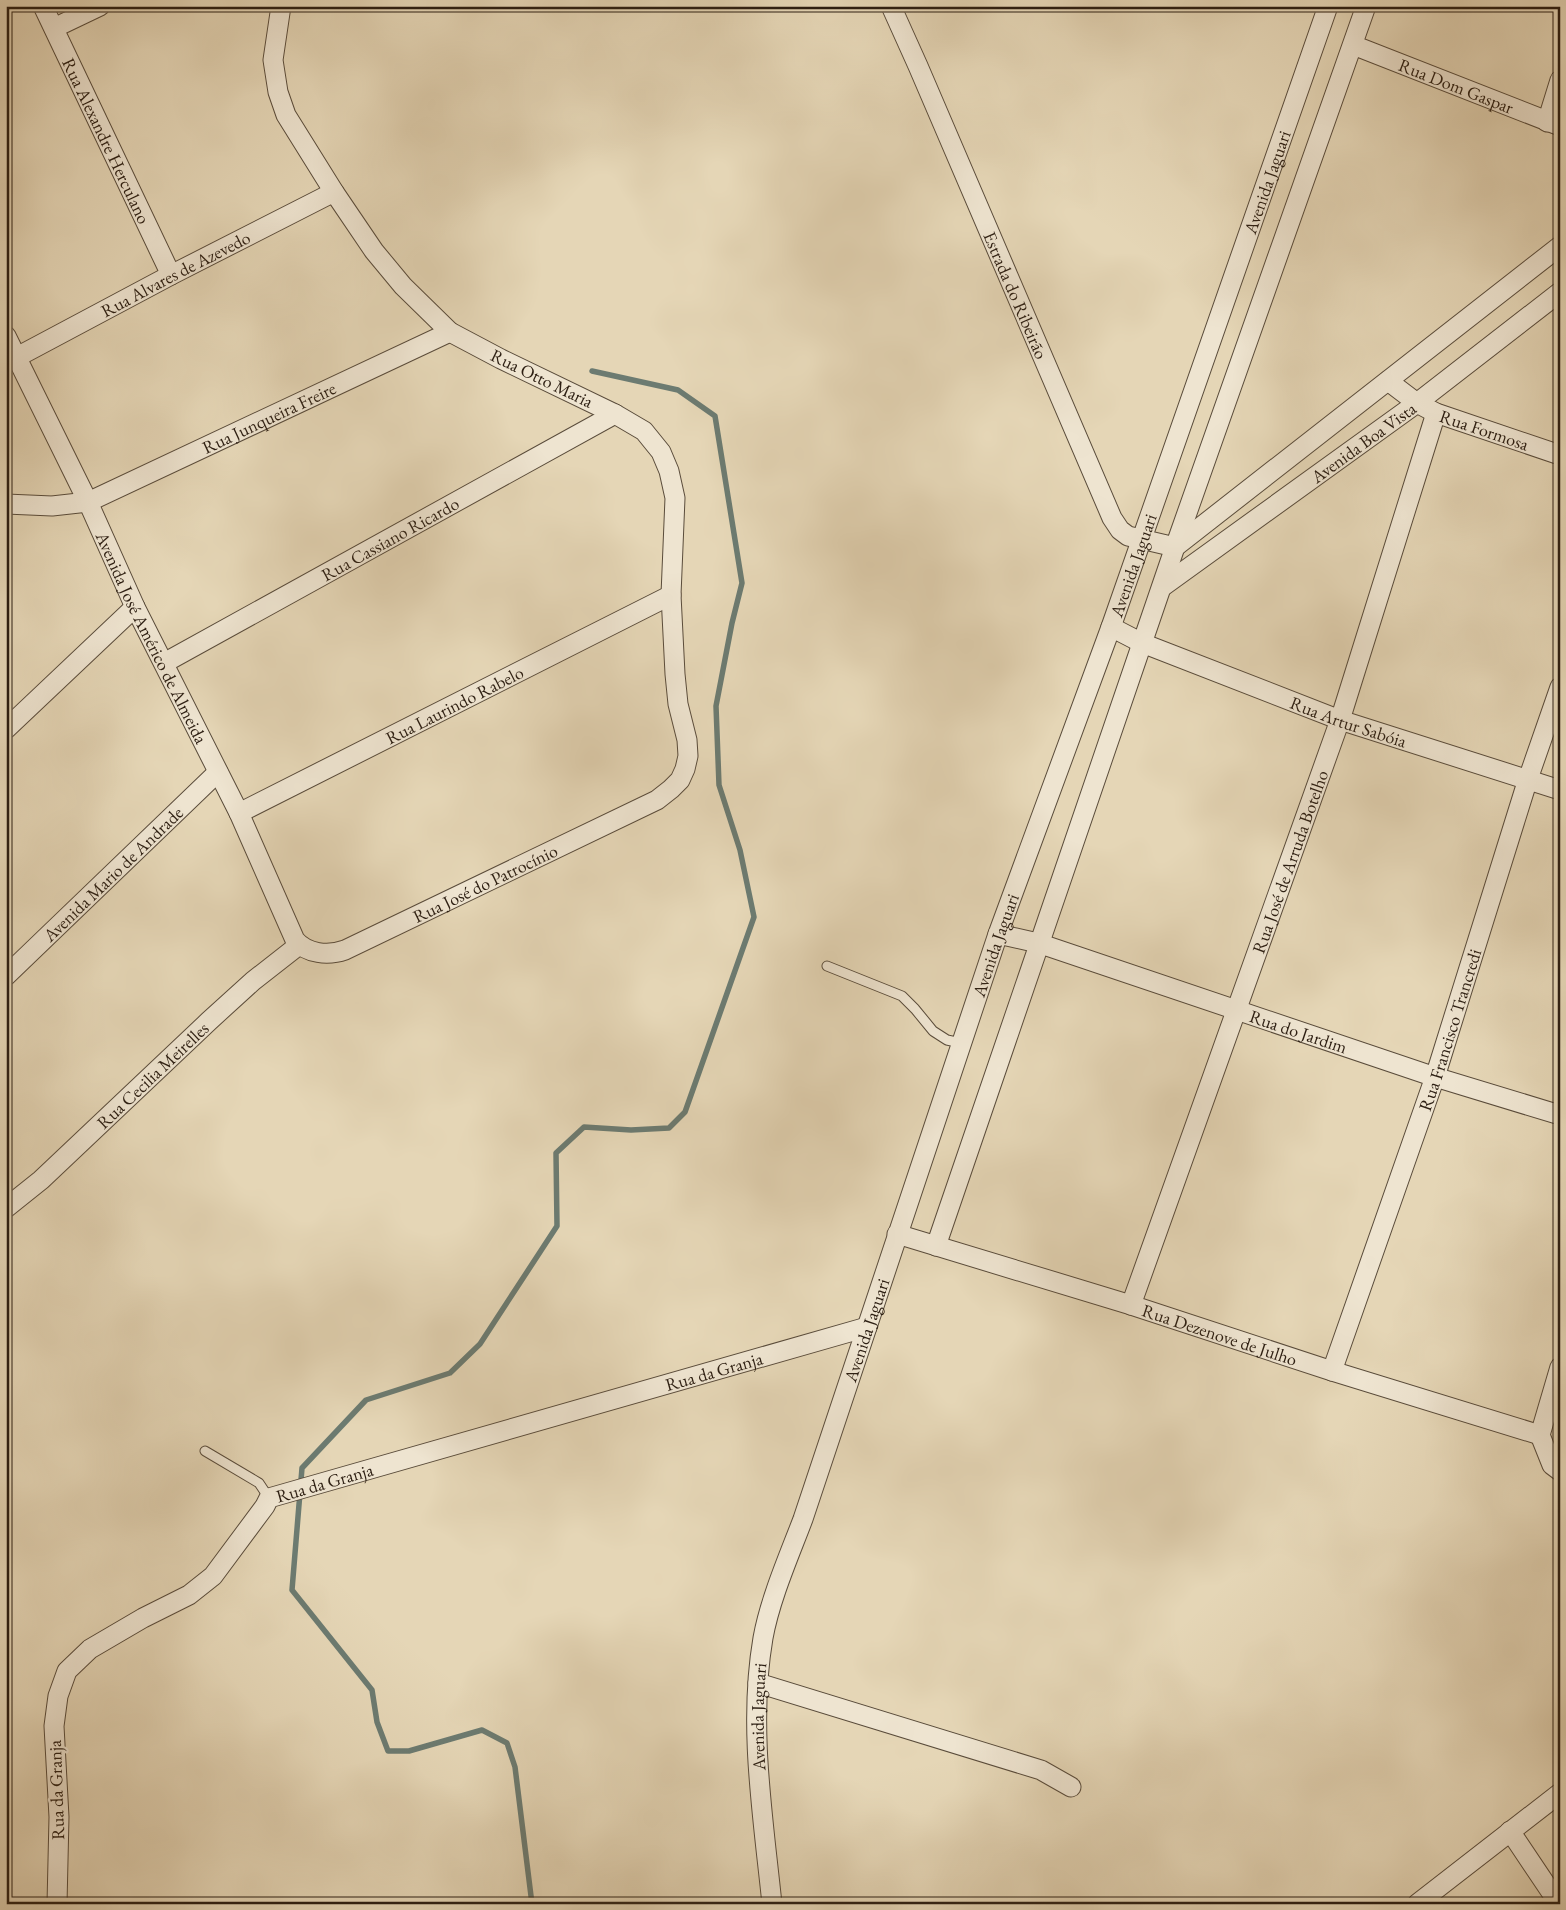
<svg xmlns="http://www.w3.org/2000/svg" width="1566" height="1910" viewBox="0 0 1566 1910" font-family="'EB Garamond',serif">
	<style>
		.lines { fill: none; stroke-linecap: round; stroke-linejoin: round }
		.stream { stroke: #6c7b71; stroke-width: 5.5 }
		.lane-casing { stroke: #5a4c3b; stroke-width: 11 }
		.street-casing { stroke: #5a4c3b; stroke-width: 21 }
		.lane { stroke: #eee4d0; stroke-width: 9 }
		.street { stroke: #eee4d0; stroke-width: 19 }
		.labels { text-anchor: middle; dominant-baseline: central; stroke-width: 4.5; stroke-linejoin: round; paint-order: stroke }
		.street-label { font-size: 18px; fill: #2c1e12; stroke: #eee4d0 }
	</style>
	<rect width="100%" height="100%" fill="#e5d6b6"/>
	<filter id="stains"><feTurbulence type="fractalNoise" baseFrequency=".004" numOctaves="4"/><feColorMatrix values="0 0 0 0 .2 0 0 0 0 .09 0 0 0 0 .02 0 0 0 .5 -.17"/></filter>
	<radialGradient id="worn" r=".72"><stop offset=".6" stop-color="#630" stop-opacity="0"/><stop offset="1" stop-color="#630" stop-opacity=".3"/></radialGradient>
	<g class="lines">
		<polyline class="stream" points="532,1904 515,1767 507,1743 482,1730 409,1751 388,1751 377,1722 372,1690 292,1590 302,1468 366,1400 450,1373 480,1344 557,1226 556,1153 584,1127 631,1130 669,1128 685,1112 754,917 740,850 719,785 716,706 732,623 742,583 715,416 678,390 592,371"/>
		<defs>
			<g id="lane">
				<polyline points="827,966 902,996 915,1009 933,1031 947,1040 961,1043"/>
				<polyline points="205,1451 259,1483 269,1498"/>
			</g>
			<g id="street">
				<path id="s1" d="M43,6l128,269"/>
				<path id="s2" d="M891,6l27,60 194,452 8,12 8,6 47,11 385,-301"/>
				<polyline points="54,28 100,6"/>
				<path id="s3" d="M1353,45l207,81"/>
				<polyline points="1547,122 1560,80"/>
				<path id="s4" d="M6,336l82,166 47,105 104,206 56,127c12,14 33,16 50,10l312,-150 14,-11 9,-9 5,-11 3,-13 -1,-16 -9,-36 -3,-30 -4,-79 4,-97 -6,-27 -8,-19 -17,-21 -29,-17 -114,-55 -51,-27 -47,-46 -29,-35 -40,-59 -48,-77 -8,-23 -5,-32 8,-54"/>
				<path id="s5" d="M17,357l154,-82 163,-83"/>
				<path id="s6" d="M1388,381l29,22 19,10 124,42"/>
				<path id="s7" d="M6,504l46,2 36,-4 362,-170"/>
				<path id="s8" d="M1162,587l255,-184 143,-111"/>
				<path id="s9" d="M1111,627l31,16 198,77 220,70"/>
				<path id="s10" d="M164,663l451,-249"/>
				<polyline points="6,729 135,607"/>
				<path id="s11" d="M239,813l432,-218"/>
				<path id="s12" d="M998,934l40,9 397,134 125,38"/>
				<path id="s13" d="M6,976l212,-204"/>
				<path id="s14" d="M6,1208l35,-28 168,-159 44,-40 46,-36"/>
				<path id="s15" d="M897,1234l234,71 201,66 208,64"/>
				<polyline points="936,1246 1175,547 1366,6"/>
				<path id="s16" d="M1131,1305l209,-585 96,-307"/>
				<path id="s17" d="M1332,1371l103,-294 93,-298 32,-92"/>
				<polyline points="1540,1435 1560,1367"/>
				<polyline points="1540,1435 1552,1465 1560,1471"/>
				<polyline points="758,1683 1041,1770 1071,1787"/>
				<polyline points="1510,1831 1559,1904"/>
				<path id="s18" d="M57,1904l2,-87 -5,-91 4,-30 9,-25 23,-22 53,-31 46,-23 24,-19 52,-70 4,-8 598,-171"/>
				<path id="s19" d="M772,1904c-9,-88 -24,-179 -9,-266 7,-39 26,-82 40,-119l195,-585 113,-307 217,-621"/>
				<polyline points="1417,1904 1560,1793"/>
			</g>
		</defs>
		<use href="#lane" class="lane-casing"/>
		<use href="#street" class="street-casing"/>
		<use href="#lane" class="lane"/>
		<use href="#street" class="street"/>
	</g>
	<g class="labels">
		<g class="street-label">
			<text stroke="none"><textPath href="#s3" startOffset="111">Rua Dom Gaspar</textPath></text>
			<text stroke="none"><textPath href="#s1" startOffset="149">Rua Alexandre Herculano</textPath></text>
			<text stroke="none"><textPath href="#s19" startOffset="1808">Avenida Jaguari</textPath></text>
			<text stroke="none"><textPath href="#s5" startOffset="179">Rua Alvares de Azevedo</textPath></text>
			<text stroke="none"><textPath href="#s2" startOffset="315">Estrada do Ribeirão</textPath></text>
			<text transform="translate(542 378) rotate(26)">Rua Otto Maria</text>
			<text stroke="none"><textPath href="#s7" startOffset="282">Rua Junqueira Freire</textPath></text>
			<text stroke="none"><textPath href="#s6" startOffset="109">Rua Formosa</textPath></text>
			<text stroke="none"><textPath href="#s8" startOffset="248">Avenida Boa Vista</textPath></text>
			<text stroke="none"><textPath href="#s10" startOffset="258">Rua Cassiano Ricardo</textPath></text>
			<text stroke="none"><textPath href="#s19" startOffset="1402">Avenida Jaguari</textPath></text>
			<text stroke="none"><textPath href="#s4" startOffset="335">Avenida José Américo de Almeida</textPath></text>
			<text stroke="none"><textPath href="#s11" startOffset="241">Rua Laurindo Rabelo</textPath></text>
			<text stroke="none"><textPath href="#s9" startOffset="256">Rua Artur Sabóia</textPath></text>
			<text stroke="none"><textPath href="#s16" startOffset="471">Rua José de Arruda Botelho</textPath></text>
			<text stroke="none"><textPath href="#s13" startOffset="148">Avenida Mario de Andrade</textPath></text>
			<text stroke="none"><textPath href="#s4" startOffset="879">Rua José do Patrocínio</textPath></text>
			<text stroke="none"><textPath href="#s19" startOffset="998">Avenida Jaguari</textPath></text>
			<text stroke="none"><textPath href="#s17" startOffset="361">Rua Francisco Trancredi</textPath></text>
			<text stroke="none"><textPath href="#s12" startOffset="316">Rua do Jardim</textPath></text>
			<text stroke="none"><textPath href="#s14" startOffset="198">Rua Cecilia Meirelles</textPath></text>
			<text stroke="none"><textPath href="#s19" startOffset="592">Avenida Jaguari</textPath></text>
			<text stroke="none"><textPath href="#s15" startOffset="338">Rua Dezenove de Julho</textPath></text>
			<text stroke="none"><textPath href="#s18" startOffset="969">Rua da Granja</textPath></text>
			<text stroke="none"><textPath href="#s18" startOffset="564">Rua da Granja</textPath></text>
			<text stroke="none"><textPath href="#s19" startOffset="188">Avenida Jaguari</textPath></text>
			<text transform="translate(56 1790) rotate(-92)">Rua da Granja</text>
		</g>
	</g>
	<rect width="1566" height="1910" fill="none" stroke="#e5d6b6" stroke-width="25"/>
	<rect x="8" y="8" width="1551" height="1895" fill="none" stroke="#2c1e12" stroke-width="2.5"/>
	<rect x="12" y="12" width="1541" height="1885" fill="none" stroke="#2c1e12"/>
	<rect width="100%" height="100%" filter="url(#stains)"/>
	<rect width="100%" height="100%" fill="url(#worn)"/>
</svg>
